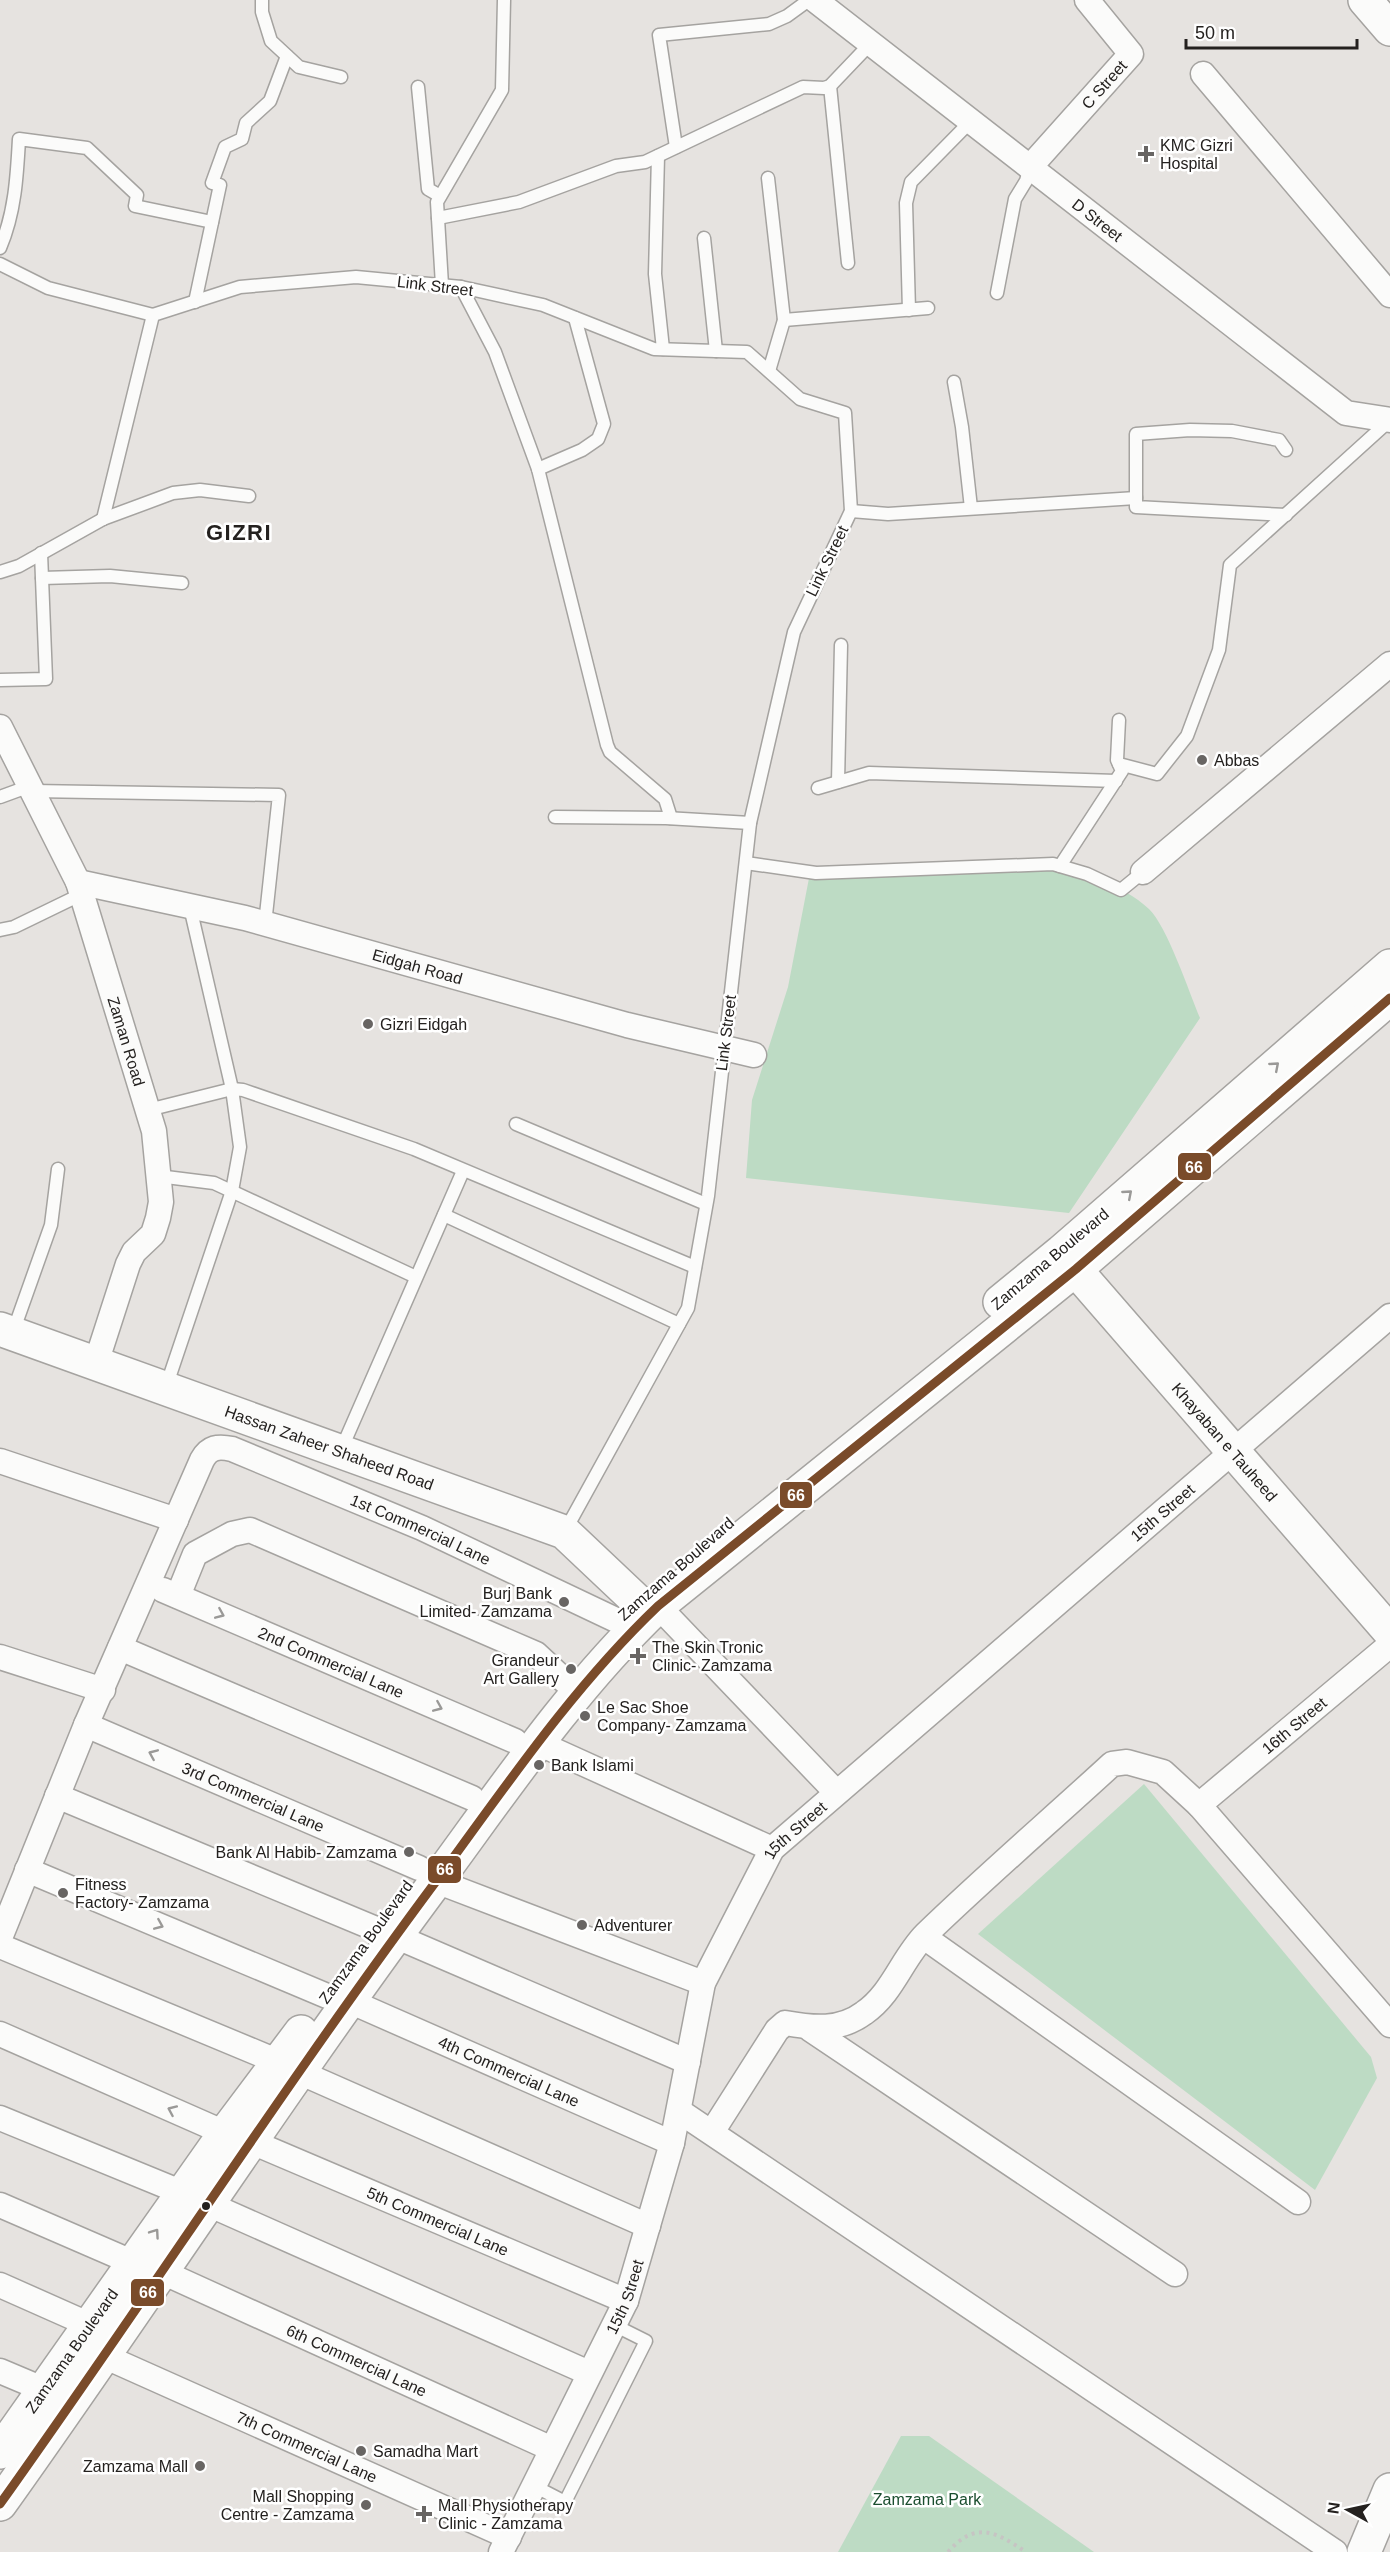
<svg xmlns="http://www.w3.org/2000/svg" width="1390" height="2552" viewBox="0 0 1390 2552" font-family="Arial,sans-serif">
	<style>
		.green { fill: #bddbc4 }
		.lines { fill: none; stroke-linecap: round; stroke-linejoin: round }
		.lane-casing { stroke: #a5a3a0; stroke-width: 15 }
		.street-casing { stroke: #a5a3a0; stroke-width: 27 }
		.secondary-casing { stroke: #a5a3a0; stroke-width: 36 }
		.path { stroke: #c6c4c3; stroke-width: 4; stroke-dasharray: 3 4.5; stroke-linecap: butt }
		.lane { stroke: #fbfbfa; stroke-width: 12 }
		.street { stroke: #fbfbfa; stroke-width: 24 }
		.secondary { stroke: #fbfbfa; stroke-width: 33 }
		.bus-1-casing { stroke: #fff; stroke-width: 14 }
		.bus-1 { stroke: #7a4b2a; stroke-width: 9 }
		.oneway { stroke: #9a9997 }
		.poi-dot { fill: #686563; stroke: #fff; stroke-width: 2 }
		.bus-dot { fill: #24211f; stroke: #fff; stroke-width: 2 }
		.labels { text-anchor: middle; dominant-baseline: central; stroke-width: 5; stroke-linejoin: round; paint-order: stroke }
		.street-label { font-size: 16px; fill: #24211f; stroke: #fff }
		.poi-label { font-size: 16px; fill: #24211f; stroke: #fff; text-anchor: start }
		.park-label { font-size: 16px; fill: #1a4e2f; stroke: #fff }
		.district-label { font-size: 22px; font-weight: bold; letter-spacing: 1.5px; fill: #24211f; stroke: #fff }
		.line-badge { stroke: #fff; stroke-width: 2 }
		.badge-label { font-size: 16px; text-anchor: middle; font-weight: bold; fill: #fff }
	</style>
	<rect width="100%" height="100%" fill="#e6e3e0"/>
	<g class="green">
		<path d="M1053,864c33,11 69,20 96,45 18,17 40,83 51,109l-131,195 -323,-35 6,-78 36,-113 22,-114z"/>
		<polygon points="1144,1784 1371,2057 1377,2078 1315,2190 978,1934"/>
		<polygon points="901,2436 929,2436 1094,2552 838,2552"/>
	</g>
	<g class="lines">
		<defs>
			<g id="lane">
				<polyline points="262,0 262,12 271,41 299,67 341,77"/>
				<polyline points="830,86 848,263"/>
				<polyline points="418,87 428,189 440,196"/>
				<polyline points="676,147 659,35 769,24 787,16 809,0"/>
				<polyline points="658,156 655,274 663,349"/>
				<polyline points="768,178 784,320 769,371"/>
				<polyline points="438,218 519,202 616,166 645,162 803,87 824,88 830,86 871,43"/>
				<polyline points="704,238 716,351"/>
				<path d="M0,248c15,-35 17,-72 19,-109l68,9 50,47 -2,11 77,16"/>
				<polyline points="0,264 48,288 153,315"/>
				<polyline points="442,285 437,202 502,90 504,0"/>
				<polyline points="461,287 495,352 538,469 607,745 610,752 665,799 671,818"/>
				<polyline points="997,293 1015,199 1026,181 1030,167"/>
				<polyline points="195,302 220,185 212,183 225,147 242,139 246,123 270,101 287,56"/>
				<polyline points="909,310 906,203 911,182 971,121"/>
				<polyline points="784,320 928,308"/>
				<polyline points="954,382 962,427 971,508"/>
				<polyline points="538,469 582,450 598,439 604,424 575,318"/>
				<polyline points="851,511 888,514 1136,498"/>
				<polyline points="1286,515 1136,507 1136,434 1190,430 1232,431 1279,440 1286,450"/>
				<polyline points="103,519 153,315 240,287 356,277 461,287 543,305 654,349 747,352 800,399 845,413 851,511 794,632 750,823 708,1196 688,1308 565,1531"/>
				<polyline points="0,572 19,566 103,519 173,493 200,490 249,496"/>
				<polyline points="42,578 110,576 182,583"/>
				<polyline points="0,680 46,679 41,553"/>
				<polyline points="1119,764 1157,774 1187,736 1219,650 1230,565 1389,421"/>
				<polyline points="838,782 841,645"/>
				<polyline points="818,788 869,773 1116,781"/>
				<polyline points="33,791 279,795 265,924"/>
				<polyline points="0,797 30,786"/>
				<polyline points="555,817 666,818 750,823"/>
				<polyline points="746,863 816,873 1053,864 1087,874 1121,890 1143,872"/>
				<polyline points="1060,866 1122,771 1117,760 1119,720"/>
				<polyline points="0,930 14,927 82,894"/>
				<polyline points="148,1110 232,1089 243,1090 414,1149 695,1267"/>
				<polyline points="516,1124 706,1204"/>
				<polyline points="158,1176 214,1183 416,1277"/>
				<polyline points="444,1215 679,1324"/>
				<polyline points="13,1332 51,1225 58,1169"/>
				<polyline points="166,1387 232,1191 240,1147 232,1089 190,907"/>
				<polyline points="341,1450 463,1171"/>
				<polyline points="534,2486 565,2502 646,2341 614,2325"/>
			</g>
			<g id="street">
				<path id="s1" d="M815,0l531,413 44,7"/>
				<polyline points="1203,74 1390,295"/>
				<path id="s2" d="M1030,167l101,-113 -44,-54"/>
				<path id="s3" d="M0,727l78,155 76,249 7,71 -3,16 -5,16 -19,18 -6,12 -32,99"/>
				<polyline points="1143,872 1390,664"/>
				<path id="s4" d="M78,882l167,36 382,107 127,30"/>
				<polyline points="0,1461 176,1520"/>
				<path id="s5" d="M163,1590l352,151"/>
				<polyline points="178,1596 195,1554 232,1534 250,1530 536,1654 565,1681"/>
				<polyline points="658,1606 836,1792"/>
				<polyline points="120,1648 472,1798"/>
				<polyline points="0,1657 103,1690"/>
				<path id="s6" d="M86,1725l333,143"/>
				<polyline points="538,1743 772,1849"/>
				<polyline points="57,1796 376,1929"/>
				<path id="s7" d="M1199,1805l191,-160"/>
				<polyline points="27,1870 327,1996"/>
				<polyline points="436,1881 703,1983"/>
				<polyline points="395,1936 688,2062"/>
				<polyline points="924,1937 1298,2202"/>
				<path id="s8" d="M0,1938l86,-213 116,-265c7,-13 16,-14 30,-11l190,79 194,92"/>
				<polyline points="0,1946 279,2062"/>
				<path id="s9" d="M347,2000l325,143"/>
				<polyline points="810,2029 1175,2274"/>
				<polyline points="0,2034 225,2133"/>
				<polyline points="299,2072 648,2226"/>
				<polyline points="679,2111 1335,2552"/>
				<polyline points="0,2118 183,2193"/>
				<path d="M712,2132l65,-102 8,-7c28,5 55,8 79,-10 29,-20 38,-55 62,-79 60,-58 124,-113 186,-170l15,-2 36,10 36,33 191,220"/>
				<path id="s10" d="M252,2142l374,159"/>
				<polyline points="208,2204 589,2373"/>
				<polyline points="0,2205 134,2263"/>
				<path id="s11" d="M160,2271l392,178"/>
				<polyline points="0,2285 90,2325"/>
				<path id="s12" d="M106,2357l403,180"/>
				<polyline points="0,2371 45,2390"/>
				<path id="s13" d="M501,2552l125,-251 46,-158 31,-160 69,-134 618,-533"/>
			</g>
			<g id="secondary">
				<polyline points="1365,0 1390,29"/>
				<path id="s14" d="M1061,1253l329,379"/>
				<polyline points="1000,1302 1061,1252 1390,966"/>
				<path id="s15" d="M0,1329l564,203 72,68"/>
				<path id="s16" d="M0,2452l225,-319 76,-101"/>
				<path d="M0,2504c148,-207 285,-420 437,-624 69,-94 136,-193 221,-274l418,-337 314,-271"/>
				<polyline points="1364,2552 1390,2490"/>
			</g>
		</defs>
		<use href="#lane" class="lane-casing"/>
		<use href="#street" class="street-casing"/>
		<use href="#secondary" class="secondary-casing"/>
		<path class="path" d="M948,2552c28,-32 48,-20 78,0"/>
		<use href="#lane" class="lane"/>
		<use href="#street" class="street"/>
		<use href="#secondary" class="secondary"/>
		<defs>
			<path id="bus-1" d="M0,2504c148,-207 285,-420 437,-624 69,-94 136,-193 221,-274l418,-337 314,-271"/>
		</defs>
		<use href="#bus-1" class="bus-1-casing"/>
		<use href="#bus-1" class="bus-1"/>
	</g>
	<defs><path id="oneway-chevron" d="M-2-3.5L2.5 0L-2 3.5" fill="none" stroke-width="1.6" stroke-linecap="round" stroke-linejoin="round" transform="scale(1.5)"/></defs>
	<g class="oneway">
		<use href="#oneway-chevron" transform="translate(1275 1066) rotate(-41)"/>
		<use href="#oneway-chevron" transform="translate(1128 1194) rotate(-41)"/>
		<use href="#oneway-chevron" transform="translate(220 1614) rotate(23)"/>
		<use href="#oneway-chevron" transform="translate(438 1707) rotate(23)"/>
		<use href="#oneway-chevron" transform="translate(153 1754) rotate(-157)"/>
		<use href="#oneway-chevron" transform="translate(159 1925) rotate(23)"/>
		<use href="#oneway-chevron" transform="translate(172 2110) rotate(-156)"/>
		<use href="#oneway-chevron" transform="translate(155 2233) rotate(-55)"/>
	</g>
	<g class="poi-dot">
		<path d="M1143 145h6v6h6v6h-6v6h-6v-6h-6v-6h6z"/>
		<circle cx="1202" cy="760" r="6"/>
		<circle cx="368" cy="1024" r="6"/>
		<circle cx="564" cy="1602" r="6"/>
		<path d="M635 1647h6v6h6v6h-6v6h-6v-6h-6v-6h6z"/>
		<circle cx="571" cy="1669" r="6"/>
		<circle cx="585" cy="1716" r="6"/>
		<circle cx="539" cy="1765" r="6"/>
		<circle cx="409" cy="1852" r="6"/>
		<circle cx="63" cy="1893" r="6"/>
		<circle cx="582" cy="1925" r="6"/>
		<circle cx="361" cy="2451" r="6"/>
		<circle cx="200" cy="2466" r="6"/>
		<circle cx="366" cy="2505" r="6"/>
		<path d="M421 2505h6v6h6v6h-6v6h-6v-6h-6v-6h6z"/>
	</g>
	<circle class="bus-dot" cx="206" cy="2206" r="5"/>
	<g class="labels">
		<g class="street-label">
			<text stroke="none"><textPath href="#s2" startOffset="111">C Street</textPath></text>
			<text stroke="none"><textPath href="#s1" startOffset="358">D Street</textPath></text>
			<text transform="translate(435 286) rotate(7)">Link Street</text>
			<text transform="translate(827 561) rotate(-64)">Link Street</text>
			<text stroke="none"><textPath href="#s4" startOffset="350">Eidgah Road</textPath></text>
			<text transform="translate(726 1033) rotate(-83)">Link Street</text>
			<text stroke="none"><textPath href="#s3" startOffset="340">Zaman Road</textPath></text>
			<text transform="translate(1050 1259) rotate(-40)">Zamzama Boulevard</text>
			<text stroke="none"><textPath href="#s14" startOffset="250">Khayaban e Tauheed</textPath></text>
			<text stroke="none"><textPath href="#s15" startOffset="350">Hassan Zaheer Shaheed Road</textPath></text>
			<text stroke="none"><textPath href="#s13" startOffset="1274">15th Street</textPath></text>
			<text stroke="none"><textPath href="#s8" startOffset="759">1st Commercial Lane</textPath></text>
			<text transform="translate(676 1569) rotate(-41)">Zamzama Boulevard</text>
			<text stroke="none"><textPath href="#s5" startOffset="183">2nd Commercial Lane</textPath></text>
			<text stroke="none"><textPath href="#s7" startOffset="124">16th Street</textPath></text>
			<text stroke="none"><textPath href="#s6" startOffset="182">3rd Commercial Lane</textPath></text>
			<text stroke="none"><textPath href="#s13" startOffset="788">15th Street</textPath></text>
			<text transform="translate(366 1942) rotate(-54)">Zamzama Boulevard</text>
			<text stroke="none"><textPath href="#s9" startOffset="177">4th Commercial Lane</textPath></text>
			<text stroke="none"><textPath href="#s10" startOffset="202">5th Commercial Lane</textPath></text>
			<text stroke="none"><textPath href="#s13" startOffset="284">15th Street</textPath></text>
			<text stroke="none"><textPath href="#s16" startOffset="124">Zamzama Boulevard</textPath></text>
			<text stroke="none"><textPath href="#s11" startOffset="216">6th Commercial Lane</textPath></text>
			<text stroke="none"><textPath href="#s12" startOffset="220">7th Commercial Lane</textPath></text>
		</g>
		<g class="poi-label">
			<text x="1160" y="145">KMC Gizri<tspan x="1160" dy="18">Hospital</tspan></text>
			<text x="1214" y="760">Abbas</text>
			<text x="380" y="1024">Gizri Eidgah</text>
			<text x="552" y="1593" text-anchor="end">Burj Bank<tspan x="552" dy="18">Limited- Zamzama</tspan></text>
			<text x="652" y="1647">The Skin Tronic<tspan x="652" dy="18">Clinic- Zamzama</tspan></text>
			<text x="559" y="1660" text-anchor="end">Grandeur<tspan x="559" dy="18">Art Gallery</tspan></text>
			<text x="597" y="1707">Le Sac Shoe<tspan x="597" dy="18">Company- Zamzama</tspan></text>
			<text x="551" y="1765">Bank Islami</text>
			<text x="397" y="1852" text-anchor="end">Bank Al Habib- Zamzama</text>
			<text x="75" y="1884">Fitness<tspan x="75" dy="18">Factory- Zamzama</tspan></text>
			<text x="594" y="1925">Adventurer</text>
			<text x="373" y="2451">Samadha Mart</text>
			<text x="188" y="2466" text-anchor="end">Zamzama Mall</text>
			<text x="354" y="2496" text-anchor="end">Mall Shopping<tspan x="354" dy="18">Centre - Zamzama</tspan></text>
			<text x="438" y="2505">Mall Physiotherapy<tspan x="438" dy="18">Clinic - Zamzama</tspan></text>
		</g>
		<g class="park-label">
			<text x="927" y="2499">Zamzama Park</text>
		</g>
		<g class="district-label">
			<text x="239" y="532">GIZRI</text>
		</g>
	</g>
	<g class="line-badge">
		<rect x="1177" y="1152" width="35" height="29" rx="6" fill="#7a4b2a"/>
		<rect x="779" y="1481" width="34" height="28" rx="6" fill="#7a4b2a"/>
		<rect x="427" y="1855" width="35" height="29" rx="6" fill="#7a4b2a"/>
		<rect x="130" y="2278" width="35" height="29" rx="6" fill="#7a4b2a"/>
	</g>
	<g class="badge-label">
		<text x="1194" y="1173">66</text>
		<text x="796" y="1501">66</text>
		<text x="445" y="1875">66</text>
		<text x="148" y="2298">66</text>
	</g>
	<g transform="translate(1348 2510) rotate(278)" stroke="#ffffff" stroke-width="4.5" paint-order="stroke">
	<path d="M0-4.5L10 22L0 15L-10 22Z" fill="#24211f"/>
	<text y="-9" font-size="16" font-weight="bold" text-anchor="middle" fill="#24211f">N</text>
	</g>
	<path d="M1186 39v9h171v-9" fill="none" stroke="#24211f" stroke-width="3"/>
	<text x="1195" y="39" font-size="18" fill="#24211f" stroke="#ffffff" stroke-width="4.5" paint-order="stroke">50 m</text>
</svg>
